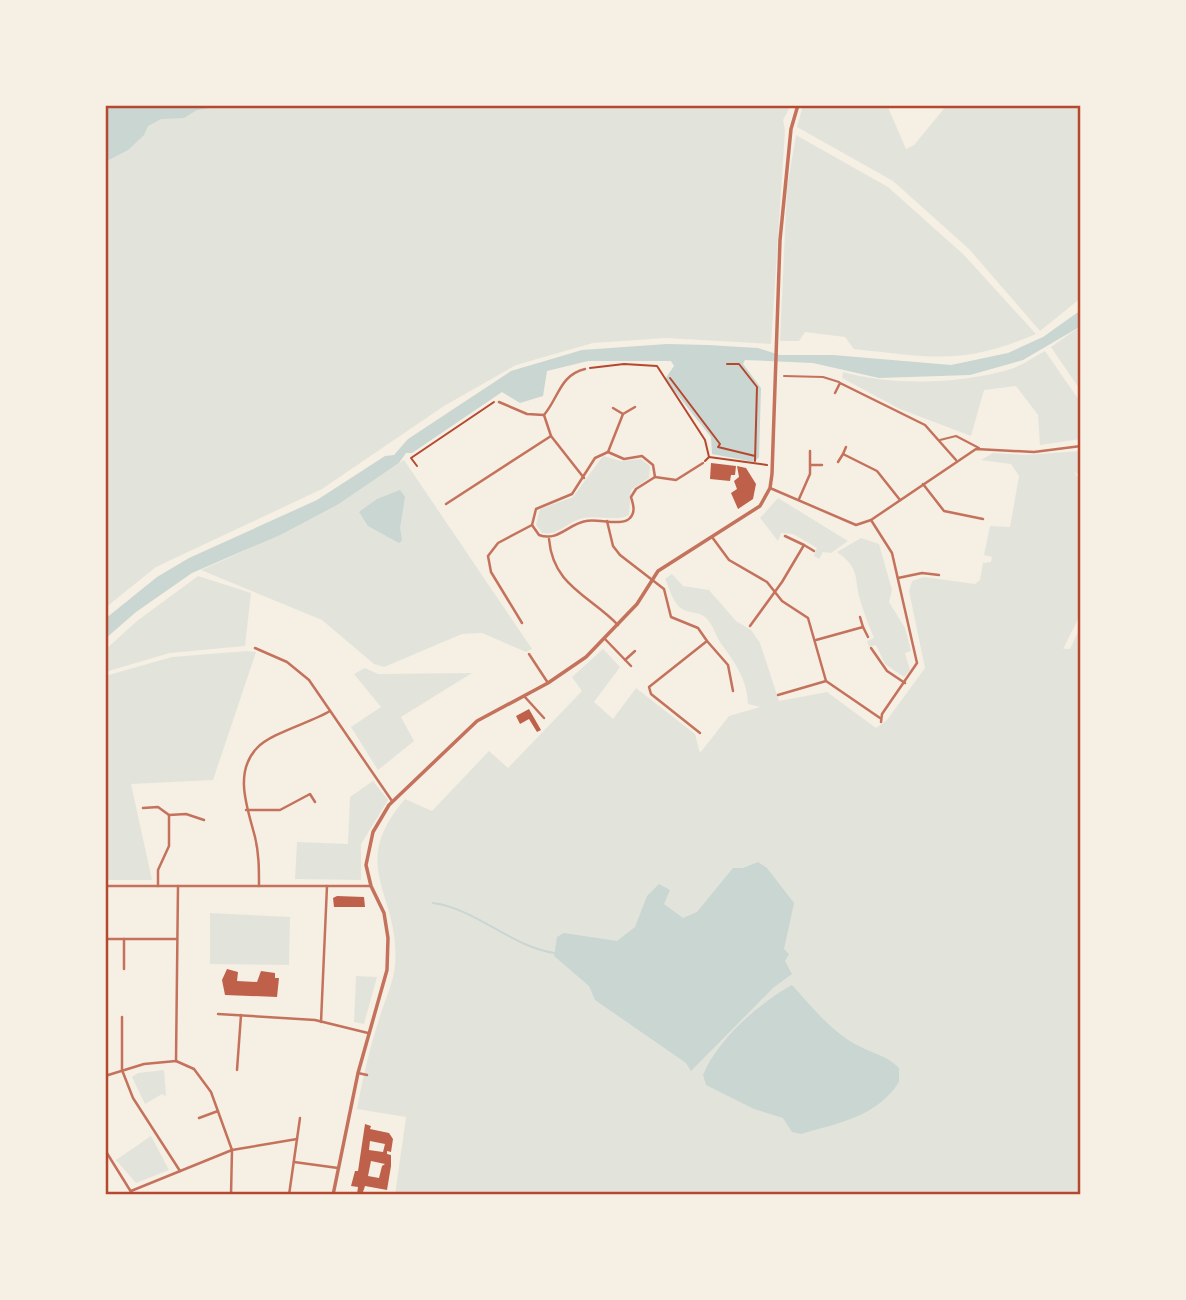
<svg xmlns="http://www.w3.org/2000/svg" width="1186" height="1300" viewBox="0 0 1186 1300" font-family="'Golos Text',sans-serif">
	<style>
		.green { fill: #e2e4dc }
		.water { fill: #c9d6d2 }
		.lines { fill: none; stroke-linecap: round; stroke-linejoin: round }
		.stream { stroke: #c9d6d2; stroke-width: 2 }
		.building { fill: #bf614a; fill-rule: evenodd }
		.path { stroke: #b5482f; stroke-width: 2 }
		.service { stroke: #c5725c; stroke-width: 2 }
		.minor { stroke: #c5725c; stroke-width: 2.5 }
		.tertiary { stroke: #c5725c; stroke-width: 3.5 }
		.neatline { fill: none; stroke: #b5482f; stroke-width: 2.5 }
	</style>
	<rect width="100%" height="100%" fill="#f6efe4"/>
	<g class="green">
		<polygon points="105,105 791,105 783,120 785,130 771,344 666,338 593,343 516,365 444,406 322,489 156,567 105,608"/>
		<polygon points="803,105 887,105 906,149 914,145 947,105 1081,105 1081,298 1040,331 969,249 893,181 797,127"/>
		<path d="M796,135l92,52 76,68 72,79c-73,32 -106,23 -182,15l-9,-12 -40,-5 -6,9h-19l7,-153z"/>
		<polygon points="1081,326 1081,391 1051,347"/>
		<path d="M1045,351l36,52v36l-41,6 -2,-30 -22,-29 -32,4 -13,46 -71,-27 -58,-31 1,-6c51,14 117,12 168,-3 12,-4 23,-12 34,-18z"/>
		<path d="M1081,451v25l-7,-4 7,9v132l-18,36 -9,-1 16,1 11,-23v569h-686l11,-78 -49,-8c6,-32 13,-62 23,-93 5,-16 14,-35 15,-51 6,-72 -49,-97 10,-166l27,12 57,-60 19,17 74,-77 -10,-14 31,-28 17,18 -26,35 19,17 23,-31 59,46 5,19 29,-37 31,-9 -12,-3c-1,-24 -12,-40 -26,-59 -7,-9 -8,-20 -17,-28 -6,-5 -14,-4 -21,-7 -11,-5 -14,-21 -19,-31l7,-5 11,12 26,4 27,31 15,9 9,13 19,58 48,-9 49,36 11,-8 38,-52 -16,-77 3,-10 12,-4 51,7 5,-4 3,-17 8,-1 1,-5 -8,-2 6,-29 20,1 9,-51 -8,-12 -30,-4 12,-7 33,2z"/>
		<path d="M603,456l18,5 20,-2 9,7 -1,12 -18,12 -2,25c-11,7 -31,0 -45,3 -17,3 -24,18 -42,15l-6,-8 4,-16 33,-12z"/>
		<path d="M404,460l128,189 -6,3 -44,-19 -20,1 -78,33 -10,-3 -52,-44 -121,-50c72,-31 138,-66 203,-110z"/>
		<polygon points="778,498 848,541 831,553 823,552 819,559 814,556 817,548 793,534 781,533 778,541 760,518"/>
		<path d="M861,538l18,6 13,46 -3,12 16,26 6,23 -6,2 5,17 -6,7 -19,-13 -9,-19 -7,2 -2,-6 7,-3c-5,-12 -10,-25 -14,-38 -6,-23 0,-32 -23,-48z"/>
		<polygon points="198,576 251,593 245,646 170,653 105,672 105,650 137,621"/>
		<polygon points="247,651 256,652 213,780 131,784 152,880 105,880 105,676 172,657"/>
		<polygon points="365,668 378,674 472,673 401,717 414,741 378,770 351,727 381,707 354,674"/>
		<polygon points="373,781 388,800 361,844 361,880 295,879 297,842 348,844 350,797"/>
		<polygon points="210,913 290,917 289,965 210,964"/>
		<polygon points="356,976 377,977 364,1024 354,1022"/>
		<polygon points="164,1070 166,1096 162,1094 145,1104 132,1077 138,1073"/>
		<polygon points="151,1136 169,1170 136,1183 116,1160"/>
	</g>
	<g class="water">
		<polygon points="105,105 230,105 197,110 184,118 161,119 148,126 144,135 128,150 105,162"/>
		<polygon points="1081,310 1081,326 1023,360 970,375 879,378 813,363 745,360 743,364 761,388 759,457 754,462 712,454 711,437 665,379 674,366 671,361 588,361 547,371 543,396 520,403 502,392 412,453 406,453 399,463 337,505 280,535 192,573 136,612 105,639 105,619 157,577 189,558 317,500 385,456 394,455 408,439 511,371 582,350 667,344 708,345 758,348 780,355 833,355 951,365 1008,353 1043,337"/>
		<polygon points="400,490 405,497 400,528 402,540 399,543 368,526 359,512 377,499"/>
		<polygon points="758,862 767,868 794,903 784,949 789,954 785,961 792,974 773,988 691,1071 686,1063 595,1000 589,986 554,956 557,937 564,933 617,941 635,927 647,896 659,884 670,890 664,904 683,918 697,912 733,868 743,868"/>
		<path d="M792,985c20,22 41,49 69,62 15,8 25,8 38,21v14c-22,35 -61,41 -98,52l-9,-2 -9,-14 -29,-9 -48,-24 -3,-10c15,-36 55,-71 89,-90z"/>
	</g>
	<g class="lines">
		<path class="stream" d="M433,903c44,6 77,43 121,50"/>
	</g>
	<g class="building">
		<polygon points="711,463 736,466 735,475 731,475 730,481 710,479"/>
		<polygon points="737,466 746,468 756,484 753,499 738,509 731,493 737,489 734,481 739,477"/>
		<polygon points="529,709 541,730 537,732 529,719 520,724 516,716"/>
		<polygon points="337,896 364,897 365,907 334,907 333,898"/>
		<polygon points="227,969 238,972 237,981 257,982 261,971 275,973 275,978 279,978 277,997 225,995 222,980"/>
		<path d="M365,1124l6,2 -1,3 19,4 4,6 -2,13 -4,-1v3l4,1v11l-4,24 -22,-4 -3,9 -5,-1 1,-7 -7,-1 4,-15h3zM370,1141l15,3 -2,8 -14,-2zM371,1161l14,3 -3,2 -3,12 -11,-2z"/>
	</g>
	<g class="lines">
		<g class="path">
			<polyline points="727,364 739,364 757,387 755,461"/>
			<polyline points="590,368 624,364 657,366 705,440 709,457"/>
			<polyline points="670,378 720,444 718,447 755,456"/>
			<polyline points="705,461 709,457 767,465"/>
			<polyline points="417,466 411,458 494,402"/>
		</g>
		<g class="service">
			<polyline points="784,376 823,377 839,382"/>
			<polyline points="940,440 956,436 979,448"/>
		</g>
		<g class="minor">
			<polyline points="835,393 840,383 925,425 956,460"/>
			<polyline points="499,402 527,414 544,415"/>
			<polyline points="623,414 635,407"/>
			<path d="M608,452l16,7 18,-3 11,9 2,12 -19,12 -5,8c2,7 5,15 -1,21 -8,9 -33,0 -44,3 -18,3 -28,21 -47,14l-7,-10 4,-16 36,-15 23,-36z"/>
			<polyline points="608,452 623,414 613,408"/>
			<polyline points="843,454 846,447"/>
			<polyline points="838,462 843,454 877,471 900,500"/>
			<polyline points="811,465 822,465"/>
			<polyline points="655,477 676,480 703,463"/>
			<path d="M584,478l-33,-42 -7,-21c15,-18 16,-40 41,-46"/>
			<polyline points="923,484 944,511 983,519"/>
			<polyline points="770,488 856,525 871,520 976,449 1034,452 1081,446"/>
			<polyline points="799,499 810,474 810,451"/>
			<polyline points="446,504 551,436"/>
			<polyline points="871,520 892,553 917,663 882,714 881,722"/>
			<polyline points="607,521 613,546 620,555 664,589 671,617 698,628 707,641 649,687 651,694 700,733"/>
			<polyline points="712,537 729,560 767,582 782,601 808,618 826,681"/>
			<path d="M549,539c4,47 40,56 69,86"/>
			<polyline points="804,545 814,551"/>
			<polyline points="898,578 922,573 939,575"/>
			<polyline points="860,617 863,627"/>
			<polyline points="522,623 491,572 488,556 498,543 532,525"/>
			<polyline points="750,626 782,582 804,545 785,536"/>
			<polyline points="605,639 631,666"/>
			<polyline points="816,640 863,627 868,637"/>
			<polyline points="707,641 728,665 733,691"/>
			<polyline points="255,648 287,662 309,680 392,801"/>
			<polyline points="871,648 887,671 905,683"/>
			<polyline points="529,654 548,683"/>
			<polyline points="625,660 635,651"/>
			<polyline points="778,695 826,681 880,718"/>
			<polyline points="524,696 544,718"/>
			<polyline points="143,808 158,807 169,815 186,814 204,820"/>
			<polyline points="246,810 280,810 310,794 315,802"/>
			<polyline points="105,886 371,886"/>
			<polyline points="158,886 158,870 169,846 169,815"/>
			<path d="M259,886c0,-17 0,-33 -4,-49 -7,-28 -22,-64 2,-89 14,-15 53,-25 73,-37"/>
			<polyline points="105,939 177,939"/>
			<polyline points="124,939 124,969"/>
			<polyline points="218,1014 315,1020 368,1033"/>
			<polyline points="122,1017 122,1070 133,1098 180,1171"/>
			<polyline points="321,1022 327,886"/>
			<polyline points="176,1061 178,886"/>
			<polyline points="176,1061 194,1069 211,1092 232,1150 231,1195"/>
			<polyline points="237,1070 241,1015"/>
			<polyline points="358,1073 367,1075"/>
			<polyline points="105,1076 144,1064 176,1061"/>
			<polyline points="199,1118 218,1111"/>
			<polyline points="105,1150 133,1195"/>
			<polyline points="294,1162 338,1168"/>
			<polyline points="131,1191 232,1150 297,1139"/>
			<polyline points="289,1195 300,1118"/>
		</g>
		<polyline class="tertiary" points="333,1195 358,1073 387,970 388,938 384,913 371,886 366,865 373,832 389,805 477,721 548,683 586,657 637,604 658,571 760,506 770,488 772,474 780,240 791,129 798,105"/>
	</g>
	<rect width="1186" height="1300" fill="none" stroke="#f6efe4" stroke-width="214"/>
	<rect x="107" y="107" width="972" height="1086" class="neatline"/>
</svg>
